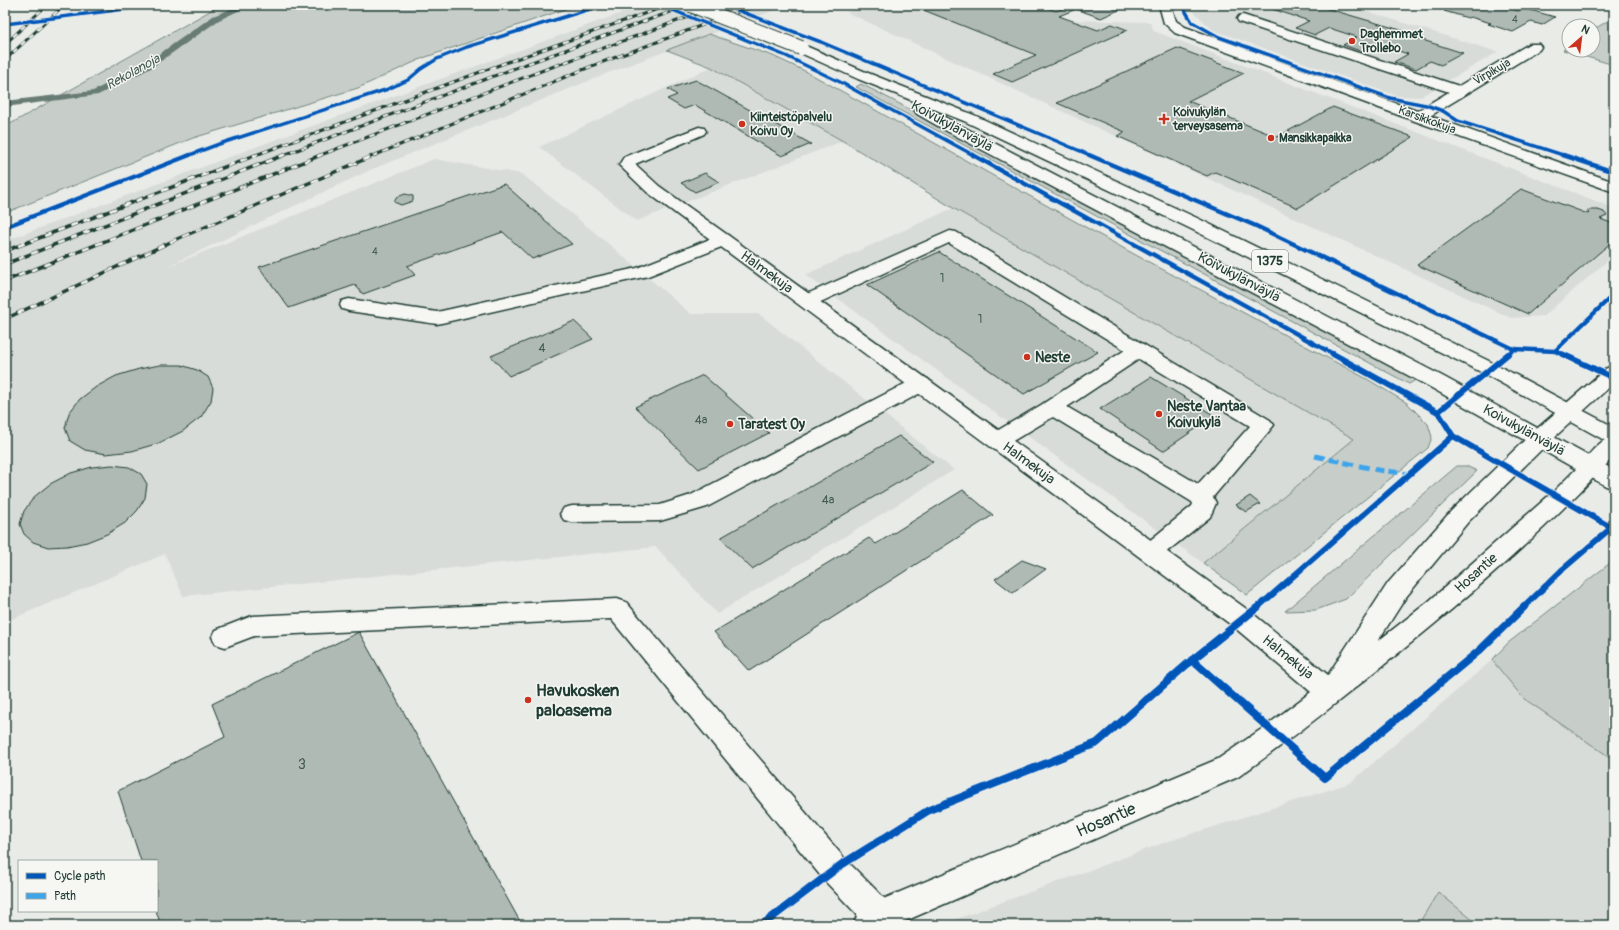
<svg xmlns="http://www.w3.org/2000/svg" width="1619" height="930" viewBox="0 0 1619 930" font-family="Pangolin,sans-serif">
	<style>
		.built { fill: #d8dcd8 }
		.green { fill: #c7cec9; stroke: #73867e }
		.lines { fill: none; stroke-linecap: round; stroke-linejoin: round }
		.stream { fill: #687c75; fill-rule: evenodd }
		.building { fill: #b0bab5; stroke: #1f3d34 }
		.service-casing { stroke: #1f3d34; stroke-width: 3 }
		.minor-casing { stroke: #1f3d34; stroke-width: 3 }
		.tertiary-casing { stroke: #1f3d34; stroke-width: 3 }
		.primary-casing { stroke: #1f3d34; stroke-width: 3 }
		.service { fill: #f6f6f2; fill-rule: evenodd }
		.minor { fill: #f6f6f2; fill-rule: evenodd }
		.tertiary { fill: #f6f6f2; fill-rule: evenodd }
		.primary { fill: #f6f6f2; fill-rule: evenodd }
		.rail-far1-casing { stroke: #1f3d34; stroke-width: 3 }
		.rail-casing { stroke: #1f3d34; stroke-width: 3.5 }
		.rail-far1 { stroke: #f6f6f2; stroke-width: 2; stroke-dasharray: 5.5; stroke-linecap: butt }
		.rail { stroke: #f6f6f2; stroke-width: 2.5; stroke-dasharray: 7; stroke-linecap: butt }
		.primary-bridge-casing { stroke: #1f3d34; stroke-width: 16; stroke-linecap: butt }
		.primary-bridge { stroke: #f6f6f2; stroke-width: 14 }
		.quiet-far1 { stroke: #3da4eb; stroke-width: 3; stroke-dasharray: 6 3; stroke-linecap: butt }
		.quiet { stroke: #3da4eb; stroke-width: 5; stroke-dasharray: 10 5; stroke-linecap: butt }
		.cycleway-far3-casing { stroke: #f6f6f2; stroke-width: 5 }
		.cycleway-far2-casing { stroke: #f6f6f2; stroke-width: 6 }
		.cycleway-far1-casing { stroke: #f6f6f2; stroke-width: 8 }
		.cycleway-casing { stroke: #f6f6f2; stroke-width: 10 }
		.cycleway-far3 { stroke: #0057b8; stroke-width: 3.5 }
		.cycleway-far2 { stroke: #0057b8; stroke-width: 4.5 }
		.cycleway-far1 { stroke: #0057b8; stroke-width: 6 }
		.cycleway { stroke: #0057b8; stroke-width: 8 }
		.poi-dot { fill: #c8321e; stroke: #f6f6f2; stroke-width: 1.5 }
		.labels { text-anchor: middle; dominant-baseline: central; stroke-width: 3; stroke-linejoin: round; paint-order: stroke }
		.far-number-label { font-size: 10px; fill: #435c54 }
		.far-poi-label { font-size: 12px; font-weight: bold; fill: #1f3d34; stroke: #f6f6f2; text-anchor: start }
		.far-street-label { font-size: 12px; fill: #1f3d34; stroke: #f6f6f2 }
		.number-label { font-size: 12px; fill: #435c54 }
		.far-water-label { font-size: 13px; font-style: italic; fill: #445c54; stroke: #f6f6f2 }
		.shield { fill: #f6f6f2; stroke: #60746d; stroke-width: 1 }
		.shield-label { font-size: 13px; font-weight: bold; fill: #1f3d34 }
		.street-label { font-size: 14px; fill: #1f3d34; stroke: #f6f6f2 }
		.poi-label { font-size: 14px; font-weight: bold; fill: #1f3d34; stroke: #f6f6f2; text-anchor: start }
		.near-number-label { font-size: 14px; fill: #435c54 }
		.near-poi-label { font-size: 17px; font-weight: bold; fill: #1f3d34; stroke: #f6f6f2; text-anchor: start }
		.near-street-label { font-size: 17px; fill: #1f3d34; stroke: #f6f6f2 }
	</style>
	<rect width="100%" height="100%" fill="#e9ebe7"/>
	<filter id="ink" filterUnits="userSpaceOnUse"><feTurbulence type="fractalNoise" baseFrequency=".025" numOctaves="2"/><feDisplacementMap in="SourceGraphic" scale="8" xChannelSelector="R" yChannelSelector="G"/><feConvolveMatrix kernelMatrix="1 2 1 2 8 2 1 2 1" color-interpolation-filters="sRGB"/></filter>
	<g filter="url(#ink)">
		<g class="built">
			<polygon points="643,5 788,5 603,75 368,171 164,268 434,159 522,174 598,235 691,314 759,314 954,470 717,614 656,547 183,596 165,554 5,622 5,241 301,130"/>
			<polygon points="862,5 1032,5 1071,20 1150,22 1154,31 1614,208 1614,255 1544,316 1511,318 846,12"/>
			<polygon points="1192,5 1346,5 1498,52 1420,97 1397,96 1213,30 1193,11"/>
			<polygon points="711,67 843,141 637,221 539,147"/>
			<polygon points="953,208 1354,439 1203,563 805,275"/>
			<polygon points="1492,660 1614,741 1614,925 940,925 1166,842 1350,783"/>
		</g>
		<g class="green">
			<polygon points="215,5 577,5 423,58 358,88 193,138 5,213 5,127 215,8"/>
			<polygon points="1609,20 1614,20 1614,65 1563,50 1569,46 1569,50 1593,50 1593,30"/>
			<polygon points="709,34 773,56 807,72 1132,253 1367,379 1407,403 1428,424 1432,437 1428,448 1247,595 1203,563 1354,439 953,208 843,141 711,67 667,50"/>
			<polygon points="861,84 877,92 1419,378 1409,384 856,87"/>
			<polygon points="1457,466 1466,466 1477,471 1346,599 1316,610 1285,611"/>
			<polygon points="1614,560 1614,760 1523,698 1492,660 1508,643"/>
			<polygon points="1438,892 1479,925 1418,925"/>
		</g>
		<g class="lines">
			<polygon class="stream" points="241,5 251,5 219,20 151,68 98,95 5,107 5,101 93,91 145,64 213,16"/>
		</g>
		<g class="building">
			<polygon points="911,5 1039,5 1056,11 1067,7 1061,5 1130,5 1101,18 1076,9 1059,16 1098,30 1112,24 1128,30 1012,82 993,74 1036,55"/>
			<polygon points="1260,5 1315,5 1404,31 1401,33 1463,53 1441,65 1430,61 1416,69 1394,62 1408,54 1378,44 1363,52 1343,45 1357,37 1329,28 1315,35 1295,28 1309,21"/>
			<polygon points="1455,5 1498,5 1518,11 1523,8 1555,17 1542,25 1531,22 1513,32 1488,24 1491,23 1470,17 1468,18 1444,11"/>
			<polygon points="1177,48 1244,73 1188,101 1277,137 1333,107 1413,137 1298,208 1215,172 1207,176 1117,136 1125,132 1057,103"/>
			<polygon points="696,80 811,144 782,156 695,105 684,109 667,99 677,95 668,89"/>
			<polygon points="705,173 719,182 695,192 681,183"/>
			<polygon points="504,184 572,244 532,259 503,232 407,266 415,275 363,294 355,285 289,308 259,267"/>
			<polygon points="1521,189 1588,214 1589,213 1587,211 1589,210 1598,210 1604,212 1607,216 1600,219 1614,224 1614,240 1528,314 1417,265"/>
			<polygon points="405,194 413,196 413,201 401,205 394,202 397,197"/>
			<polygon points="939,252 1098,352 1024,394 867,285"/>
			<polygon points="574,321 593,339 509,376 491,356"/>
			<polygon points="160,365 181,365 197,370 208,377 213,388 211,401 201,417 183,431 159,443 132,451 106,454 85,450 70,441 65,428 69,413 80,399 96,387 116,376 139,369"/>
			<polygon points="703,375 769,433 699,469 635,407"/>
			<polygon points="1151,377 1215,416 1163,451 1100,409"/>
			<polygon points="899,436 933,462 752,569 720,538"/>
			<polygon points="112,465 129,467 141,474 147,484 145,498 137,511 125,523 107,534 87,542 67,546 48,547 33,542 24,534 20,524 24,511 34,497 50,484 71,473 92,467"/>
			<polygon points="963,490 993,515 749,671 714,632 869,538 876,544"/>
			<polygon points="1250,496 1260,504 1246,512 1236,505"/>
			<polygon points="1022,560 1046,569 1013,593 995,579"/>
			<polygon points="359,632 522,925 161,925 156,911 157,861 141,861 118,791 225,737 212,704"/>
		</g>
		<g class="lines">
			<defs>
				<g id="service">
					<polygon points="1243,15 1465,88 1467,91 1465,94 1460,95 1455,94 1239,22 1237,19 1239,16"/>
					<polygon points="699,127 704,128 706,131 704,134 635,164 659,186 729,236 732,240 729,244 648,276 437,324 349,311 342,309 340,305 342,301 349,299 437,312 637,268 710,239 647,192 619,165 624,157"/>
					<path d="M950,231l6,1 314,188 4,5 -4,5 -57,67 3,6 -6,14 -51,41 -8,3 -8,-3 -4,-6 4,-6 49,-40 1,-2 -1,-2 -139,-85 -47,28 -8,2 -8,-2 -3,-5 3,-5 51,-30 84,-55 -176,-107 -135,62 -7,2 -7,-2 -2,-4 2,-4zM1139,359l111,67 -52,58 -131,-77z"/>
					<polygon points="921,378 928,379 931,384 928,389 707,507 660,521 572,522 564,520 560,514 564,508 572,506 660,505 691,495 914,379"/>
					<polygon points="617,599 626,602 846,860 891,905 896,916 892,925 867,925 824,880 611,619 254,636 225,647 216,644 212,637 216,630 252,616"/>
				</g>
				<g id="minor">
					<polygon points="1159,5 1171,5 1176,21 1185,27 1417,111 1529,44 1539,44 1541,47 1539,50 1430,116 1614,182 1614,192 1412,120 1175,33 1164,23"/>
					<path d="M723,235l6,1 523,377 76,62 60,-92 64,-73 79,-76 8,-2 8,2 3,5 -3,5 -79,78 -62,75 -28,44 50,-39 125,-110 30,-30 8,-3 8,3 3,5 -3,5c-69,73 -146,138 -224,200 -45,36 -90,72 -137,105l-342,148h-43l5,-11 11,-9 349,-146 48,-33 45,-34 -77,-65 -517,-383 -3,-4 3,-4z"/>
				</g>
				<g id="tertiary">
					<polygon points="1614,366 1614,383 1547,444 1539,446 1531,444 1528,439 1531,434 1607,368"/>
					<path d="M1614,436v20c-10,11 -16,21 -31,16l-3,-5c7,-12 21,-28 34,-31z"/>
				</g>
				<g id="primary">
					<polygon points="801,44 868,73 974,115 1197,218 1497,365 1614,427 1614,443 1606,441 1483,373 1185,226 964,121 858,79 796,51 794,48 796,45"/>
					<polygon points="922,107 927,108 1444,377 1614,470 1614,488 1606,486 1430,387 943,129 917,114 915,111 917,108"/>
				</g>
			</defs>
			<use href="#service" class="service-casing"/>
			<use href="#minor" class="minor-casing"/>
			<use href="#tertiary" class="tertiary-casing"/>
			<use href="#primary" class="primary-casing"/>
			<use href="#service" class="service"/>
			<use href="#minor" class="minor"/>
			<use href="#tertiary" class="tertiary"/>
			<use href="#primary" class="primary"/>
			<defs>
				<g id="rail-far1">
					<polyline points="5,44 47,5"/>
					<polyline points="5,60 64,5"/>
					<polyline points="253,156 502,64 669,5"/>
					<polyline points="281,156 518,67 690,5"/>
					<polyline points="318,156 541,71 721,5"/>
					<polyline points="373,156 592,66 757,5"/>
				</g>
				<g id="rail">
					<polyline points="5,251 256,155"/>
					<polyline points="5,264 284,155"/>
					<polyline points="5,281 321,155"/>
					<polyline points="5,319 177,239 375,155"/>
				</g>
			</defs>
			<use href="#rail-far1" class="rail-far1-casing"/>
			<use href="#rail" class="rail-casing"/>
			<use href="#rail-far1" class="rail-far1"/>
			<use href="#rail" class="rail"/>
			<defs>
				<polyline id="primary-bridge" points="691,5 801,48"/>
			</defs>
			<use href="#primary-bridge" class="primary-bridge-casing"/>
			<use href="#primary-bridge" class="primary-bridge"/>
			<polyline class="quiet-far1" points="321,5 323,7"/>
			<polyline class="quiet" points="1315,456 1378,470 1410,474"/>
			<defs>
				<g id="cycleway-far3">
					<polyline points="660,5 786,56 840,82 975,156"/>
					<polyline points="724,5 821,42 1092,156"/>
					<polyline points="1184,5 1186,12 1192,22 1219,37 1390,98 1426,105 1443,111 1458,121 1566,156"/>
					<polyline points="5,24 157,5"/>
					<polyline points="187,156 219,144 388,89 408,80 421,69 437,59 467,47 603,5"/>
				</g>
				<g id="cycleway-far2">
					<polyline points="973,155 1335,355"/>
					<polyline points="1089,155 1256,226 1514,349"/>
					<polyline points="1563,155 1614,172"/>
					<polyline points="5,227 190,155"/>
					<polyline points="1555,351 1564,355"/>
					<polyline points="1507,355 1514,349 1555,351 1614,294"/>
				</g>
				<g id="cycleway-far1">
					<polyline points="1333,354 1438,412"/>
					<polyline points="1562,354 1614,378"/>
					<polyline points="1453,436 1614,529"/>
					<polyline points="1257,608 1453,436 1438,412 1508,354"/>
					<polyline points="1523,608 1563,569 1611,528"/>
				</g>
				<g id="cycleway">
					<polyline points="1192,660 1325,778 1480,650 1524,607"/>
					<polyline points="762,925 841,865 929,810 1097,743 1192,660 1258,607"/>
				</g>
			</defs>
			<use href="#cycleway-far3" class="cycleway-far3-casing"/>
			<use href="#cycleway-far2" class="cycleway-far2-casing"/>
			<use href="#cycleway-far1" class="cycleway-far1-casing"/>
			<use href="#cycleway" class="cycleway-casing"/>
			<use href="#cycleway-far3" class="cycleway-far3"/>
			<use href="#cycleway-far2" class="cycleway-far2"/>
			<use href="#cycleway-far1" class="cycleway-far1"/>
			<use href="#cycleway" class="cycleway"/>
		</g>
	</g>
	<g class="poi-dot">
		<circle cx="1352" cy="41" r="4"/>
		<path d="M1162 113h4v4h4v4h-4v4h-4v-4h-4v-4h4z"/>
		<circle cx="742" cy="124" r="4"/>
		<circle cx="1271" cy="138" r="4"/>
		<circle cx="1027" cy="357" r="4"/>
		<circle cx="1159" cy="414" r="4"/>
		<circle cx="730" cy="424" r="4"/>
		<circle cx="528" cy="700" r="4"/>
	</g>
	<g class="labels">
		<g class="far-number-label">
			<text x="1515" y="20">4</text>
			<text x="375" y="252">4</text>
		</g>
		<g class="far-poi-label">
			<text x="1360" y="34">Daghemmet<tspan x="1360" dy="14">Trollebo</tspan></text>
			<text x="1173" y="112">Koivukylän<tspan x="1173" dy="14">terveysasema</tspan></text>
			<text x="750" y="117">Kiinteistöpalvelu<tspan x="750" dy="14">Koivu Oy</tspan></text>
			<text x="1279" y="138">Mansikkapaikka</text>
		</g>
		<g class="far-street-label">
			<text transform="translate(1492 72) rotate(-30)">Virpikuja</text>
			<text transform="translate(1427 120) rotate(20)">Karsikkokuja</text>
		</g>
		<g class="number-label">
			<text x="942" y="278">1</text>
			<text x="980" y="319">1</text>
			<text x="542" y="348">4</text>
			<text x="701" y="420">4a</text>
			<text x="828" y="500">4a</text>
		</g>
		<g class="far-water-label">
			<text transform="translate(133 72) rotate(-29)">Rekolanoja</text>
		</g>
		<rect class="shield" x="1252" y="250" width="36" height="22" rx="3"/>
		<g class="shield-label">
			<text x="1270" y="261">1375</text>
		</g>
		<g class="street-label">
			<text transform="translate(952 126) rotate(29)">Koivukylänväylä</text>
			<text transform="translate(767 272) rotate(36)">Halmekuja</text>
			<text transform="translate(1239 277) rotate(28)">Koivukylänväylä</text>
			<text transform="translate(1524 430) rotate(29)">Koivukylänväylä</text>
			<text transform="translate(1029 463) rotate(36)">Halmekuja</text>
			<text transform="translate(1476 573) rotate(-42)">Hosantie</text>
			<text transform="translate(1288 657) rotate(39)">Halmekuja</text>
		</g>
		<g class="poi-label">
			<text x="1035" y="357">Neste</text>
			<text x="1167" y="406">Neste Vantaa<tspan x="1167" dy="16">Koivukylä</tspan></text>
			<text x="738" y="424">Taratest Oy</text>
		</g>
		<g class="near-number-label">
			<text x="302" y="764">3</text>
		</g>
		<g class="near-poi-label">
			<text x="536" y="690">Havukosken<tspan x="536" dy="20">paloasema</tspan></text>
		</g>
		<g class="near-street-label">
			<text transform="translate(1106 820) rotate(-23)">Hosantie</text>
		</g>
	</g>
	<rect width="1619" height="930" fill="none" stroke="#f6f6f2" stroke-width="20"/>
	<rect x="10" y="10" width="1599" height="910" fill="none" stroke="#1f3d34" stroke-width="1.5" filter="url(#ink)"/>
	<rect x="18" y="860" width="140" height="52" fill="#f6f6f2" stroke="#a0aca6"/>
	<rect x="26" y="873" width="20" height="6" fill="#0057b8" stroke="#a0aca6"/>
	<text x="54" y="880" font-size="12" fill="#1f3d34">Cycle path</text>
	<rect x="26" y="893" width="20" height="6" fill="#3da4eb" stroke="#a0aca6"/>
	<text x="54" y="900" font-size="12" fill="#1f3d34">Path</text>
	<g transform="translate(1581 38) rotate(28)"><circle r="19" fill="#f6f6f2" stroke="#a0aca6"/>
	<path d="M0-3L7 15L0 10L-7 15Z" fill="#c8321e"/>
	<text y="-6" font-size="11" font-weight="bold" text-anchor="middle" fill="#1f3d34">N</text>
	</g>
</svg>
